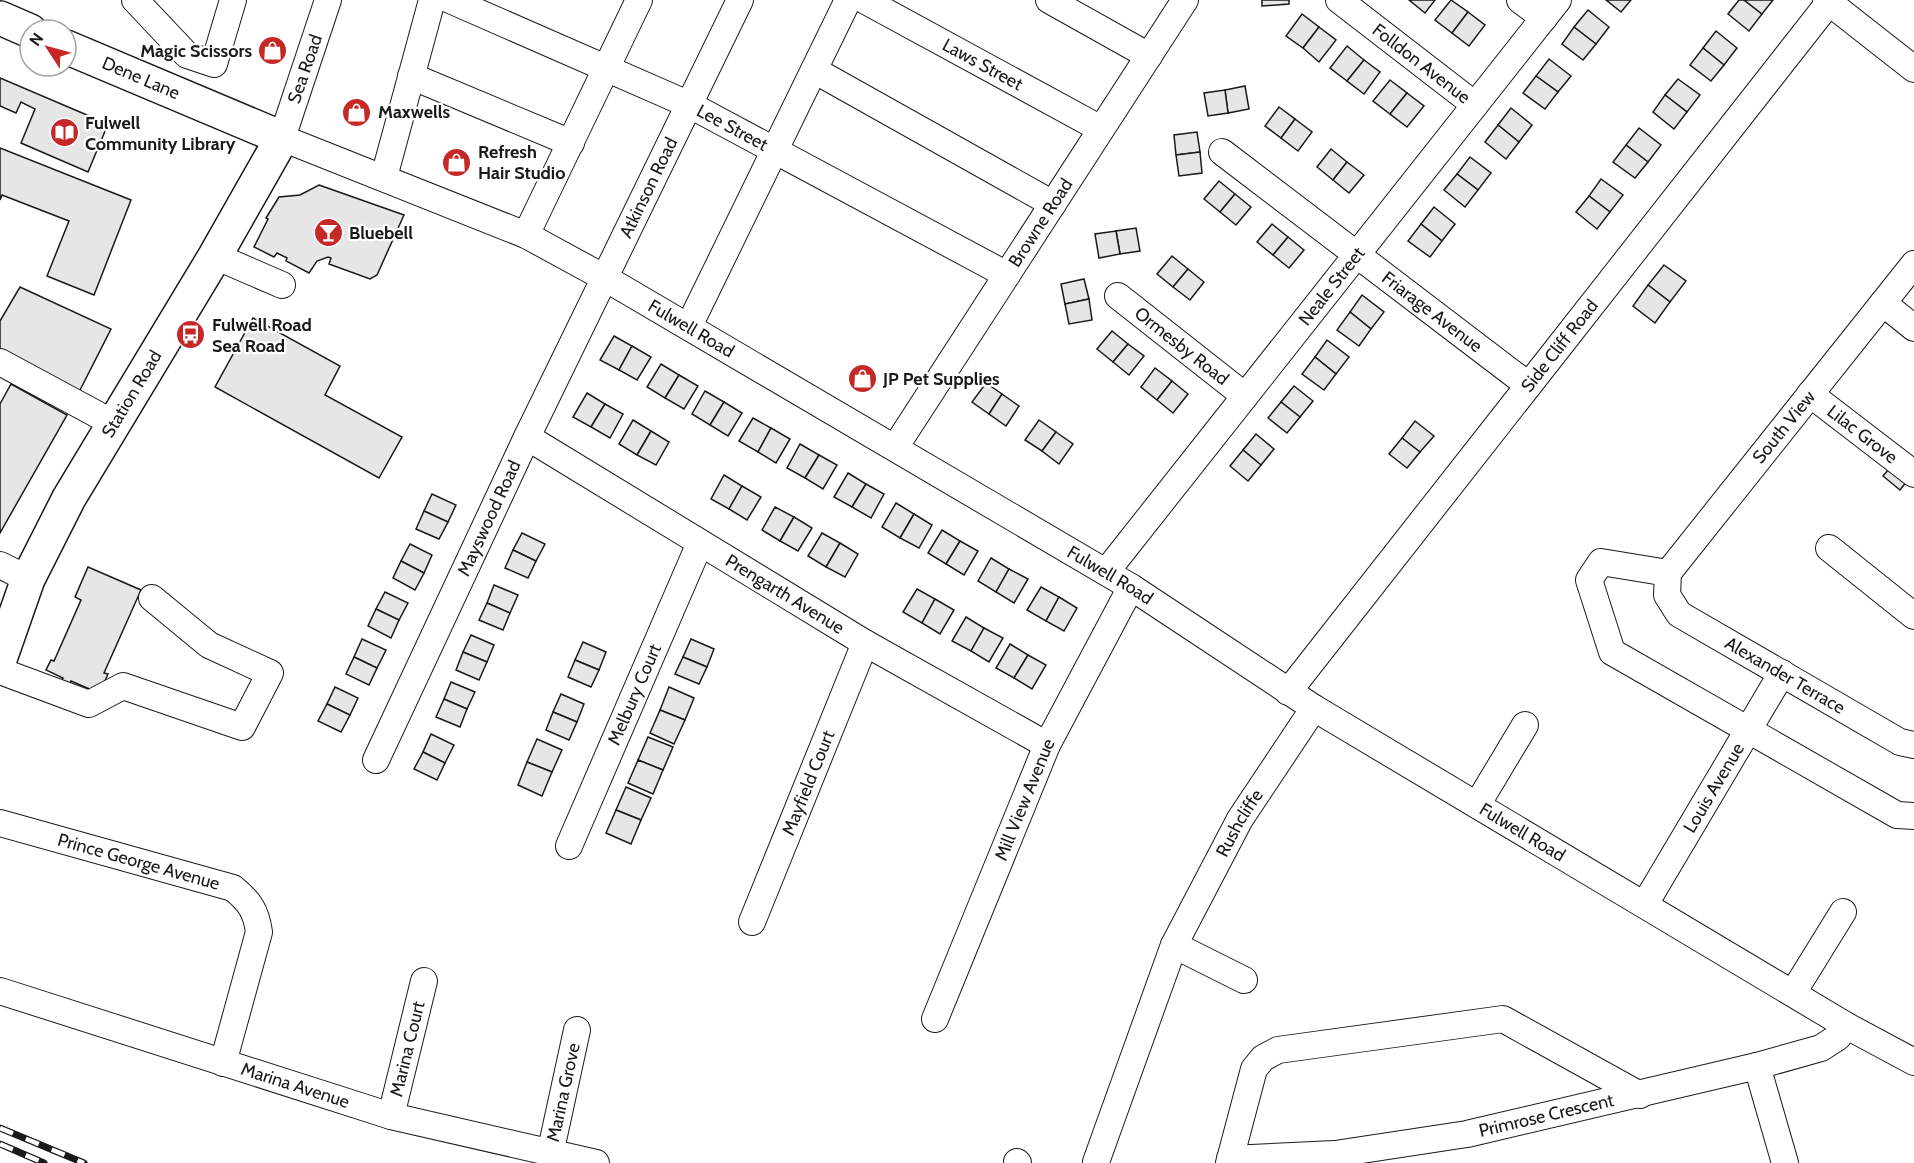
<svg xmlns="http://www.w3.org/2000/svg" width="1914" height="1163" viewBox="0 0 1914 1163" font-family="Cabin,sans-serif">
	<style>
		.building { fill: #e6e6e6; stroke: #1a1a1a; stroke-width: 1.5 }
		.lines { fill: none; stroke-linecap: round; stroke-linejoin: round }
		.minor-casing { stroke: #1a1a1a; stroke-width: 28 }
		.major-casing { stroke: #1a1a1a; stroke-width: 36 }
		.minor { stroke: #fff; stroke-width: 26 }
		.major { stroke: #fff; stroke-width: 33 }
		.rail-casing { stroke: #1a1a1a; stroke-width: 7 }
		.rail { stroke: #fff; stroke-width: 4.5; stroke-dasharray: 14; stroke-linecap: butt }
		.labels { text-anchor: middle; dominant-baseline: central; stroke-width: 4.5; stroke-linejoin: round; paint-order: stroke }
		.poi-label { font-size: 18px; font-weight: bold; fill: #1a1a1a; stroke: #fff; text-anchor: start }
		.street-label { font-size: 18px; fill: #1a1a1a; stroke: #fff }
	</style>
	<rect width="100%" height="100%" fill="#fff"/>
	<g class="building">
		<polygon points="1262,0 1289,0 1289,4 1262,6"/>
		<polygon points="1409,0 1435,0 1425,13"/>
		<polygon points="1451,0 1468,12 1452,33 1435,20"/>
		<polygon points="1606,0 1631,0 1621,12"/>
		<polygon points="1739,0 1744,0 1762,14 1749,31 1728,14"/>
		<polygon points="1744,0 1773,0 1762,14"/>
		<polygon points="1588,10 1609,27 1596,44 1574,27"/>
		<polygon points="1468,12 1485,25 1469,46 1452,33"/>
		<polygon points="1302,14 1319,27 1303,48 1286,36"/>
		<polygon points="1319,27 1336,40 1319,62 1303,48"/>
		<polygon points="1574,27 1596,44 1583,60 1562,44"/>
		<polygon points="1716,31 1737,48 1724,65 1703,48"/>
		<polygon points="1347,46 1364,60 1347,81 1330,68"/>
		<polygon points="1703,48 1724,65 1711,81 1690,65"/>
		<polygon points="1549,59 1571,76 1558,92 1536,76"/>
		<polygon points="1364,60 1380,72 1364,94 1347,81"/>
		<polygon points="1536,76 1558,92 1545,109 1523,93"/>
		<polygon points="0,78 108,124 88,172 21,143 35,109 21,102 16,113 0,106"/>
		<polygon points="1678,79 1700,95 1687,112 1665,95"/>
		<polygon points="1390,80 1407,93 1390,114 1373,101"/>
		<polygon points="1245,86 1249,109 1228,113 1225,90"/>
		<polygon points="1225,90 1228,113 1208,116 1204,93"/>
		<polygon points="1407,93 1424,106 1407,127 1390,114"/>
		<polygon points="1665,95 1687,112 1674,129 1653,112"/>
		<polygon points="1279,107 1295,119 1281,138 1265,126"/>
		<polygon points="1511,108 1532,125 1519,142 1498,125"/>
		<polygon points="1295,119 1312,132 1298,151 1281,138"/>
		<polygon points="1498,125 1519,142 1506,159 1485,142"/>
		<polygon points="1639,128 1661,145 1648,162 1626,145"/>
		<polygon points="1197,132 1200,152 1176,155 1174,135"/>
		<polygon points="1626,145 1648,162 1635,178 1613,162"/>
		<polygon points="0,148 131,200 94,295 47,276 69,221 2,195 0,200"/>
		<polygon points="1331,149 1347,162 1333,180 1317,167"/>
		<polygon points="1200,152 1202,173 1179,176 1176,155"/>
		<polygon points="1470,157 1491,173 1478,190 1457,174"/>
		<polygon points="1347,162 1364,175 1349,193 1333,180"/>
		<polygon points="1457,174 1478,190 1465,207 1444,190"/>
		<polygon points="1601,179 1623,195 1610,212 1589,196"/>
		<polygon points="1219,181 1235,194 1220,212 1204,199"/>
		<polygon points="319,185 404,215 377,275 370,279 329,264 331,258 328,257 317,261 309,273 286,261 287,258 277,253 274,257 254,247 268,219 266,218 279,197 300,195"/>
		<polygon points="1235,194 1251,207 1236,225 1220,212"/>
		<polygon points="1589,196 1610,212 1597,229 1576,212"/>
		<polygon points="1434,207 1455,224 1442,241 1421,224"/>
		<polygon points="1272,224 1288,237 1273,255 1257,242"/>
		<polygon points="1421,224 1442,241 1430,257 1408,241"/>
		<polygon points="1136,228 1140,251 1120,254 1116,231"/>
		<polygon points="1116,231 1120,254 1099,258 1095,234"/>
		<polygon points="1288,237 1304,250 1289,268 1273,255"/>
		<polygon points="1172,256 1188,269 1173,287 1157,274"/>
		<polygon points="1664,265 1686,281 1670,302 1648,285"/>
		<polygon points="1188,269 1204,282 1190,300 1173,287"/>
		<polygon points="1084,279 1089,299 1065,304 1061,284"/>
		<polygon points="1648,285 1670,302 1655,323 1633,306"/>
		<polygon points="20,287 111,329 77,396 0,351 0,321"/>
		<polygon points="1362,295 1384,312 1371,329 1350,312"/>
		<polygon points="1089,299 1092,320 1069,324 1065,304"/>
		<polygon points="1350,312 1371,329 1359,346 1337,330"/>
		<polygon points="253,318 340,366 325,395 402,437 379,478 215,387"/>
		<polygon points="1112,331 1128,344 1113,362 1097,349"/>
		<polygon points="614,336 632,346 619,370 600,360"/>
		<polygon points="1327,340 1349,357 1336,374 1315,357"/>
		<polygon points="1128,344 1144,356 1129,375 1113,362"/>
		<polygon points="632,346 651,357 637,380 619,370"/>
		<polygon points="1315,357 1336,374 1324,390 1302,374"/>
		<polygon points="661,364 679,375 665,398 647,387"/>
		<polygon points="1155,368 1172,381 1157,400 1141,387"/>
		<polygon points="679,375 698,386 684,409 665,398"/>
		<polygon points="1172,381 1188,394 1173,413 1157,400"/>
		<polygon points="986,383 1002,394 989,414 972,402"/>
		<polygon points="11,384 67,415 0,533 0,404"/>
		<polygon points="1294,386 1313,401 1300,417 1281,402"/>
		<polygon points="705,391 724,402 710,425 692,414"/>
		<polygon points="587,393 605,404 591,427 573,417"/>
		<polygon points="1002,394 1019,406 1006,426 989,414"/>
		<polygon points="724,402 742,413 728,436 710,425"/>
		<polygon points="1281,402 1300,417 1287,433 1268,418"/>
		<polygon points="605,404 623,414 610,438 591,427"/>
		<polygon points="753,418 771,428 758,452 739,441"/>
		<polygon points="633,420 651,431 637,455 619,444"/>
		<polygon points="1039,420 1056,432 1042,451 1025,440"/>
		<polygon points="1415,421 1434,436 1420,452 1402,438"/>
		<polygon points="771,428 790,439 776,463 758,452"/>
		<polygon points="651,431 669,442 656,465 637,455"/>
		<polygon points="1056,432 1073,444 1059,464 1042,451"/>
		<polygon points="1256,434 1274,449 1261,465 1243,450"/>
		<polygon points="1402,438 1420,452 1407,468 1389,454"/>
		<polygon points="800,444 819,455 805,478 787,468"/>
		<polygon points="1243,450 1261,465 1248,481 1230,466"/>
		<polygon points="819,455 837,465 823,489 805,478"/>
		<polygon points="1894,463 1910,477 1900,490 1883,476"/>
		<polygon points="848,473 866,484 852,507 834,497"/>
		<polygon points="724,475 742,486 729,509 711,499"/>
		<polygon points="866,484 884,494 871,518 852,507"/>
		<polygon points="742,486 761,497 747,520 729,509"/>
		<polygon points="432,494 456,505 448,522 424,511"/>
		<polygon points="896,503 914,514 900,538 882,527"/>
		<polygon points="775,507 794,517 780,541 762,530"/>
		<polygon points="424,511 448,522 439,539 416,529"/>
		<polygon points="914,514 932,525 919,548 900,538"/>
		<polygon points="794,517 812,528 798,551 780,541"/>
		<polygon points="942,530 960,541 946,564 928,553"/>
		<polygon points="522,533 545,544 536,561 513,550"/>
		<polygon points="822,533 840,543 826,567 808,556"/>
		<polygon points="960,541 978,551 964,575 946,564"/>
		<polygon points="840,543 858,554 845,577 826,567"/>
		<polygon points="410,544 432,555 424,573 401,561"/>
		<polygon points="513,550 536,561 528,578 505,568"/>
		<polygon points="991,558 1009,569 996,592 978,581"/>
		<polygon points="401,561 424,573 415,590 393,578"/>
		<polygon points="88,567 141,590 104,673 108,674 105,681 107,682 101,694 71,681 68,687 60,683 63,678 46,670 51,660 54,661 81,600 75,597"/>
		<polygon points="1009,569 1028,579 1014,603 996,592"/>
		<polygon points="494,585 518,595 510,613 487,603"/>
		<polygon points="1041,587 1059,597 1046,621 1027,610"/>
		<polygon points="917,589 935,599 922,623 903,612"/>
		<polygon points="385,592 408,603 399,620 376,609"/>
		<polygon points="1059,597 1077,608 1064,631 1046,621"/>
		<polygon points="935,599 954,610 940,634 922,623"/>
		<polygon points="487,603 510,613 503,630 479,620"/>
		<polygon points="376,609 399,620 391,638 368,626"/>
		<polygon points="966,617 984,628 971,651 952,641"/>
		<polygon points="984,628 1003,638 989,662 971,651"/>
		<polygon points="471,635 494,645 487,662 463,652"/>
		<polygon points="362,639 386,650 377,668 354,657"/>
		<polygon points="691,639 714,649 707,667 683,657"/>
		<polygon points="583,642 606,652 599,670 575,660"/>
		<polygon points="1010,644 1028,655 1014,678 996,668"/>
		<polygon points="463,652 487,662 479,680 456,670"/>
		<polygon points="1028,655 1046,665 1032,689 1014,678"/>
		<polygon points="354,657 377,668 369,685 346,674"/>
		<polygon points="683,657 707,667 699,684 675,674"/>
		<polygon points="575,660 599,670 591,687 568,677"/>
		<polygon points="451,682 475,692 467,709 444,699"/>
		<polygon points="335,687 358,698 350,715 327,704"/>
		<polygon points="669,687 694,698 685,720 660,710"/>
		<polygon points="561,694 584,704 577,722 553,712"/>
		<polygon points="444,699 467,709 460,727 436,717"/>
		<polygon points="327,704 350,715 341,732 318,721"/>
		<polygon points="660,710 685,720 674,744 650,733"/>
		<polygon points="553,712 577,722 569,740 546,730"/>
		<polygon points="431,734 454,745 445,763 423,752"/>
		<polygon points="648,737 673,747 663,770 638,760"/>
		<polygon points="537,739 562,750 552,772 527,762"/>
		<polygon points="423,752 445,763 437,780 414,769"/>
		<polygon points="638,760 663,770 653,794 628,783"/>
		<polygon points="527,762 552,772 542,796 518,785"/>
		<polygon points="626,787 651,798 641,820 616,810"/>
		<polygon points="616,810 641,820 631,844 606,833"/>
	</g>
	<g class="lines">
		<defs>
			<g id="minor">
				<polyline points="135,0 187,55 214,64 233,0"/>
				<path id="s1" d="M328,0l-46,138 244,97 79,43 526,309 183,121 533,318 67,36"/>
				<path id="s2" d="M450,0l240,105 317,170"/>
				<path id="s3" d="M864,0l237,129"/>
				<polyline points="1049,0 1149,56"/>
				<path id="s4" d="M1339,0l136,105"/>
				<polyline points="1520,0 1544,18"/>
				<polyline points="1826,0 1914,69"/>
				<polyline points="814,70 1053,204"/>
				<polyline points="411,76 571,143"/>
				<path id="s5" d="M1222,152l306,233"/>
				<polyline points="384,177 432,0"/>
				<polyline points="526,235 639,0"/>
				<polyline points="215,256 282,285"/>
				<path id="s6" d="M1914,264l-246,309 -1,22 12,19 221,128 14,3"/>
				<path id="s7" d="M1118,296l127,100"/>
				<polyline points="1883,303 1914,328"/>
				<polyline points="689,326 848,0"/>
				<polyline points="0,362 113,423"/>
				<path id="s8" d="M1810,394l104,80"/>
				<path id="s9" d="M527,437l338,206 182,102"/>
				<path id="s10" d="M896,446l289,-446"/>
				<polyline points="1829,548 1914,616"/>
				<polyline points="0,565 28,579"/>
				<path id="s11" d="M1106,572l452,-572"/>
				<polyline points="1668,573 1601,562 1589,580 1612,652 1897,815 1914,816"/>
				<polyline points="0,671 89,704 123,686 242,727 270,673 209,645 152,598"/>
				<path id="s12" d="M1288,692l543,-692"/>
				<path id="s13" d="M376,760l151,-323 213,-437"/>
				<polyline points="1477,805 1525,725"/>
				<path id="s14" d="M0,823l233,65c17,14 23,23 26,44l-36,131"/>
				<path id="s15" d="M569,846l131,-303"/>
				<path id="s16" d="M1645,904l137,-231"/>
				<path id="s17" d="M752,922l113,-279"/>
				<polyline points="1174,945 1244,980"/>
				<path id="s18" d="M0,991l391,125 205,47"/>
				<polyline points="1793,993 1843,912"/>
				<path id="s19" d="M935,1019l112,-274 84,-158"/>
				<polyline points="1757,1066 1785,1163"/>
				<path id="s20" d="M391,1116l33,-135"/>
				<path id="s21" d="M550,1154l27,-124"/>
				<path id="s22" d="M1230,1159l105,-5 132,-20 290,-68 64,-18 17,-11 9,-11"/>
				<polyline points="1017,1162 1018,1163"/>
				<path id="s23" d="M1096,1162l78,-217 66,-126 74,-111"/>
				<polyline points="1229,1163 1254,1069 1263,1058 1278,1050 1503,1019 1640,1095"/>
			</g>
			<g id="major">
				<polyline points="0,18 30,31"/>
				<path id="s24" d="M0,659l28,-80 41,-81 146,-242 67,-118 -216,-91"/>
			</g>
		</defs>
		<use href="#minor" class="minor-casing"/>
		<use href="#major" class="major-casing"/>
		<use href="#minor" class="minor"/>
		<use href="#major" class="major"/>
		<defs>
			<g id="rail">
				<polyline points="0,1128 84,1163"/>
				<polyline points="0,1144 44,1163"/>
			</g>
		</defs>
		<use href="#rail" class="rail-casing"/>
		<use href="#rail" class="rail"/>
	</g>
	<defs>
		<symbol id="shop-disc" viewBox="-11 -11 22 22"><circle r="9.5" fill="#c62828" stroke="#fff"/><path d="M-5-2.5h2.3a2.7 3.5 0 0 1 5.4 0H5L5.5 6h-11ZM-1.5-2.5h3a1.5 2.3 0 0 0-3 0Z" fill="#fff"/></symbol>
		<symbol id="library-disc" viewBox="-11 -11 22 22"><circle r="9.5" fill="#c62828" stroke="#fff"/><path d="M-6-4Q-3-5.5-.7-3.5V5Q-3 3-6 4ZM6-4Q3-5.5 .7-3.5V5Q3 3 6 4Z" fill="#fff"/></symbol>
		<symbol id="bar-disc" viewBox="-11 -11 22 22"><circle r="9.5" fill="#c62828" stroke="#fff"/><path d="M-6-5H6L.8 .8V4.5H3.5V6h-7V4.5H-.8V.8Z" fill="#fff"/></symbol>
		<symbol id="bus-disc" viewBox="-11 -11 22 22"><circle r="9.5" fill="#c62828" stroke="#fff"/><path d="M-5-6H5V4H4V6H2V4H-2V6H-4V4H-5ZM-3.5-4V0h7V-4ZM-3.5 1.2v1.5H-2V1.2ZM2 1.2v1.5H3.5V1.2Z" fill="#fff"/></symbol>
	</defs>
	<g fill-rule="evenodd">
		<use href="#shop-disc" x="256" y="34" width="33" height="33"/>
		<use href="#shop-disc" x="340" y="96" width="33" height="33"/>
		<use href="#library-disc" x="48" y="116" width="33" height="33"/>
		<use href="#shop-disc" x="440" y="146" width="33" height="33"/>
		<use href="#bar-disc" x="312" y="216" width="33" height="33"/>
		<use href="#bus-disc" x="174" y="318" width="33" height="33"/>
		<use href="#shop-disc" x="846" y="362" width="33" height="33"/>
	</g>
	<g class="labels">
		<g class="poi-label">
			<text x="252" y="51" text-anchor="end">Magic Scissors</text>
			<text x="378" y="112">Maxwells</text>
			<text x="85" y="123">Fulwell<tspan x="85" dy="21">Community Library</tspan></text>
			<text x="478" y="152">Refresh<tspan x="478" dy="21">Hair Studio</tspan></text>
			<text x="349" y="233">Bluebell</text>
			<text x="212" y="325">Fulwell Road<tspan x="212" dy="21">Sea Road</tspan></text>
			<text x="883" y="379">JP Pet Supplies</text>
		</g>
		<g class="street-label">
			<text stroke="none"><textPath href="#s4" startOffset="104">Folldon Avenue</textPath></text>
			<text stroke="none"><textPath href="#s3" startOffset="135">Laws Street</textPath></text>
			<text transform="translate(305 69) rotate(-71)">Sea Road</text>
			<text transform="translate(141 78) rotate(23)">Dene Lane</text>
			<text stroke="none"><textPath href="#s2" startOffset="310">Lee Street</textPath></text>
			<text stroke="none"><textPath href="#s13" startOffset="634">Atkinson Road</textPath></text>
			<text stroke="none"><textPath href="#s10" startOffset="266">Browne Road</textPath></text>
			<text stroke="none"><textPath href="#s11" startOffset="364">Neale Street</textPath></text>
			<text stroke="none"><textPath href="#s5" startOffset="264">Friarage Avenue</textPath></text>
			<text stroke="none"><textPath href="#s1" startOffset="598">Fulwell Road</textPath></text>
			<text stroke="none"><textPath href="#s7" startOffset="81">Ormesby Road</textPath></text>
			<text stroke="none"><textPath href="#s12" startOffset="440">Side Cliff Road</textPath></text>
			<text stroke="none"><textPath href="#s24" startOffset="297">Station Road</textPath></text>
			<text transform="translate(1784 427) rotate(-51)">South View</text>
			<text stroke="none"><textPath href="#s8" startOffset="66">Lilac Grove</textPath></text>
			<text stroke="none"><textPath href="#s13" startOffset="267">Mayswood Road</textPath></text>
			<text stroke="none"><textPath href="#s1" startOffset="1084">Fulwell Road</textPath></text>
			<text stroke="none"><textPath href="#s9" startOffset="302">Prengarth Avenue</textPath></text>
			<text stroke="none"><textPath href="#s6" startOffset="562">Alexander Terrace</textPath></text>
			<text stroke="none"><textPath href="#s15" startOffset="165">Melbury Court</textPath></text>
			<text stroke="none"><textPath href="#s17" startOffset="150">Mayfield Court</textPath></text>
			<text stroke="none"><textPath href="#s16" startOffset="135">Louis Avenue</textPath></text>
			<text stroke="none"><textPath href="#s19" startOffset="237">Mill View Avenue</textPath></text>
			<text stroke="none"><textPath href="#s23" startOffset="369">Rushcliffe</textPath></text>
			<text stroke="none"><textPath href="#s1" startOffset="1570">Fulwell Road</textPath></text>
			<text stroke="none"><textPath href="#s14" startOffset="144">Prince George Avenue</textPath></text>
			<text stroke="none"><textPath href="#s20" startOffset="69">Marina Court</textPath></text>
			<text stroke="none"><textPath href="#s18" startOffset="310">Marina Avenue</textPath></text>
			<text stroke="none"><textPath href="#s21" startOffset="63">Marina Grove</textPath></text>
			<text stroke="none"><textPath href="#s22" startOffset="320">Primrose Crescent</textPath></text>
		</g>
	</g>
	<g transform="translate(48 48) rotate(306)"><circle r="28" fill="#ffffff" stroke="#a3a3a3" stroke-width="1.5"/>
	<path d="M0-4.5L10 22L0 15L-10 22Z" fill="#c62828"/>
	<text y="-9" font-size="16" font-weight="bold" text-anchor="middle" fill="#1a1a1a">N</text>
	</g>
</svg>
